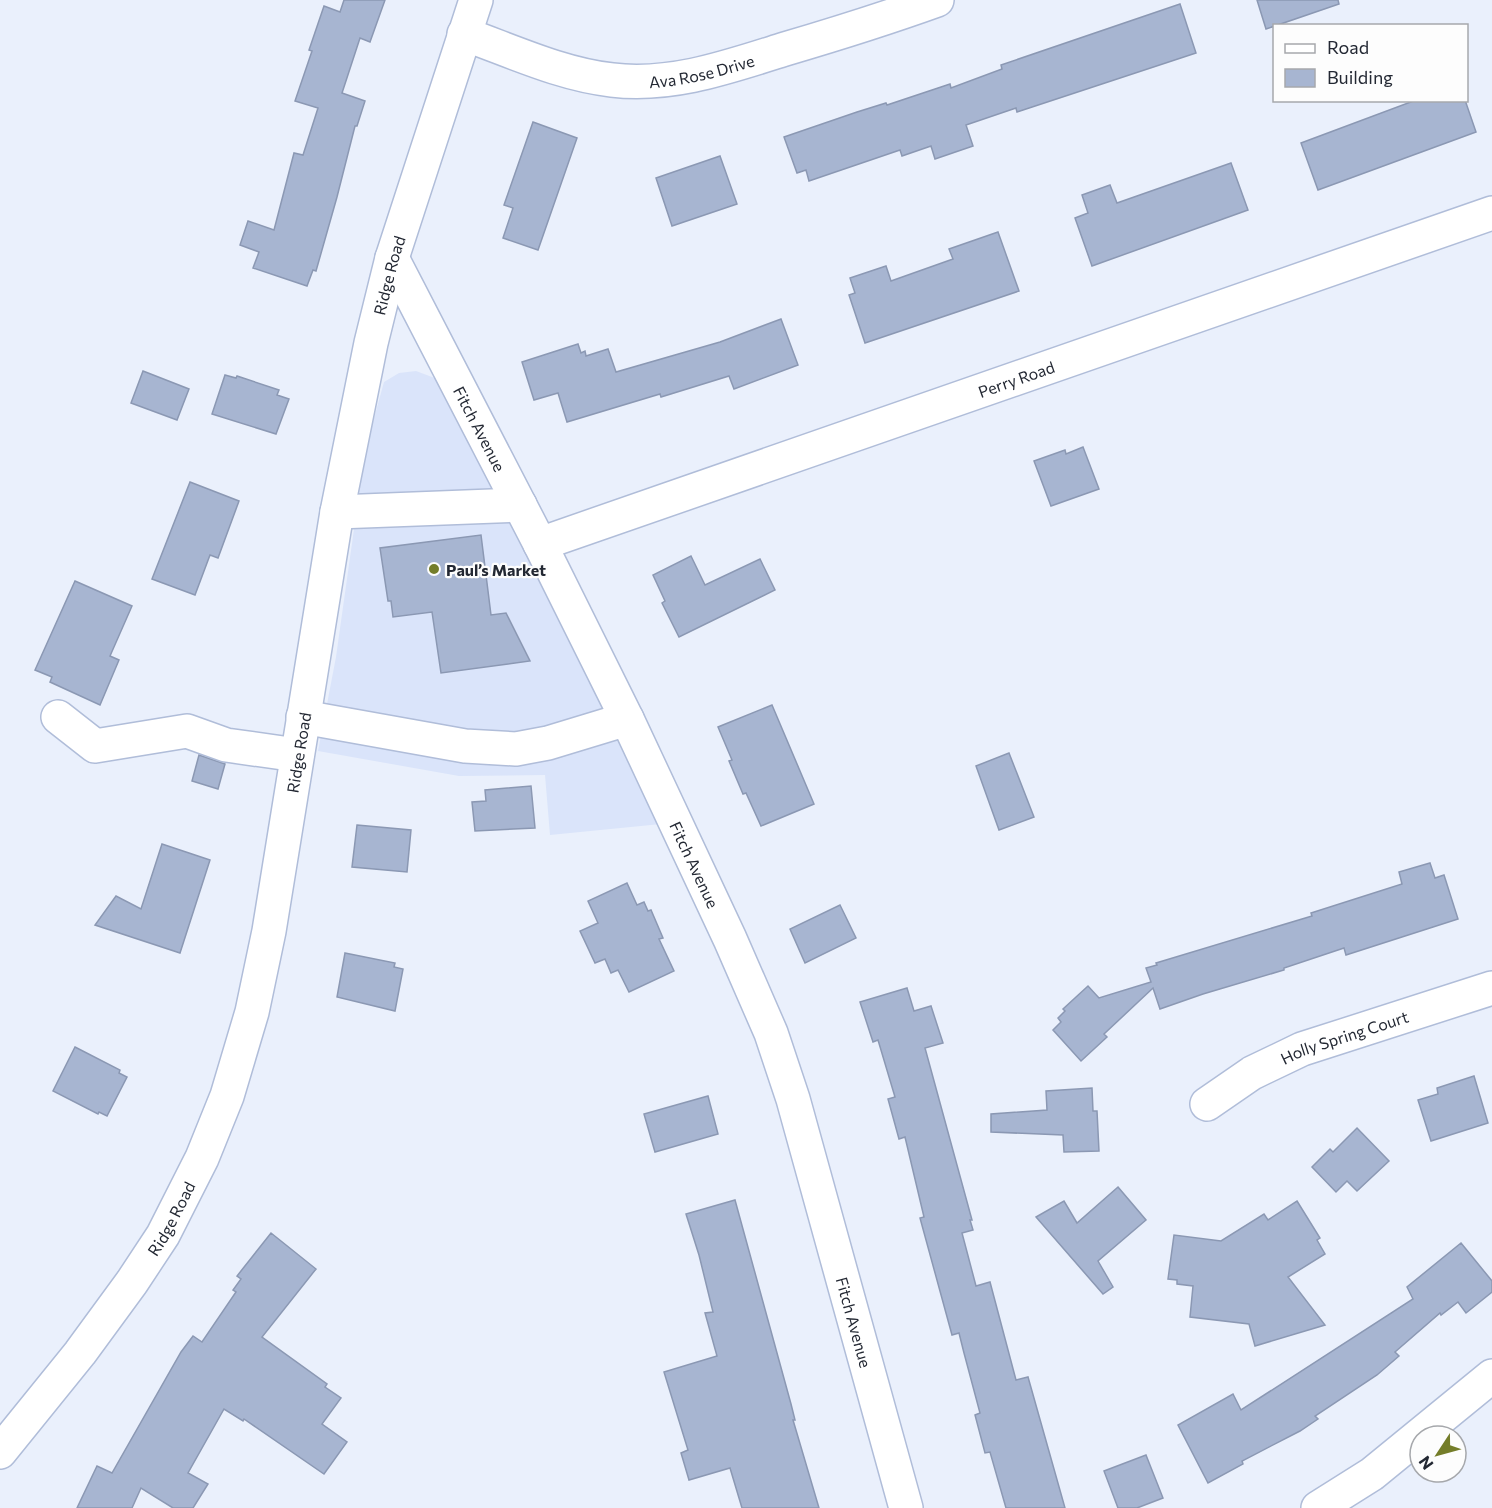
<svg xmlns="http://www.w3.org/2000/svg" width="1492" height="1508" viewBox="0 0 1492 1508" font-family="Commissioner,sans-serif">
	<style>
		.built { fill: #dae4fa }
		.building { fill: #a7b5d1; stroke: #8b98b3; stroke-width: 1.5 }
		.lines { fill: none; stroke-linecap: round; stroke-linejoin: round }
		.minor-casing { stroke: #b0bdd9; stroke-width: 36 }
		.minor { stroke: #fff; stroke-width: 33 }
		.poi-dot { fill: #747d29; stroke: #fdfdfd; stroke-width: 2 }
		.labels { text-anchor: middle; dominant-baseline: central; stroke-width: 4.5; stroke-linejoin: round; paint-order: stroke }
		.street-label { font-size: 16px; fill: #232833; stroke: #fdfdfd }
		.poi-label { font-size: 16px; font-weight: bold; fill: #232833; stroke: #fdfdfd; text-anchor: start }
	</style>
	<rect width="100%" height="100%" fill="#eaf0fc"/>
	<polygon class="built" points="416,371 440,380 661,824 550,835 545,775 459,776 318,751 336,657 365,451 384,382 399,373"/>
	<g class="building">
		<polygon points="344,0 385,0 370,42 360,38 342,93 365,101 357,126 355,126 337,197 316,271 313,270 307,286 253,268 259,252 240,245 248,221 274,230 294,153 303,155 318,108 295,101 312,51 309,50 324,6 340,12"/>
		<polygon points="1257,0 1338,0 1339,4 1266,29"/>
		<polygon points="1180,4 1196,53 1017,112 1016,108 966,125 973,146 935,159 931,146 902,156 900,150 809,181 806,170 797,173 784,137 857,112 886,103 887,105 950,84 951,88 1002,69 1001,65"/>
		<polygon points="1416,100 1465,100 1476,132 1318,190 1301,143"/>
		<polygon points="533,122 577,138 538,250 503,238 513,208 504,205"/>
		<polygon points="720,156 737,204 672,226 656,178"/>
		<polygon points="1231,163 1248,210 1092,266 1075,218 1088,213 1082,195 1110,185 1117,203"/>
		<polygon points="998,232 1019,291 865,343 849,295 855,293 850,278 886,266 891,281 953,259 949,249"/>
		<polygon points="781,319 798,365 734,389 729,376 661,397 660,394 567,422 558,393 534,400 522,362 578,344 581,353 585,351 586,356 608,349 616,372 720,342"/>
		<polygon points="143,371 189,389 177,420 131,403"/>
		<polygon points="225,375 236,378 237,376 279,390 277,395 289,399 276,434 212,414"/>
		<polygon points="1083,447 1099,489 1051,506 1034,461 1065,450 1066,454"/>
		<polygon points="190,482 239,501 218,558 210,555 195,595 152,579"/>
		<polygon points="481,535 491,615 506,613 530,661 441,673 432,612 393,617 391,601 388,601 380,548"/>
		<polygon points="691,556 705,585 760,559 775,590 679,637 662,603 665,601 653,575"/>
		<polygon points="75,581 132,606 110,656 119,660 100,705 50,682 52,677 35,670"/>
		<polygon points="772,705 814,804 761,826 746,793 743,794 729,761 732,760 718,727"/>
		<polygon points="1009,753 1034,817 999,830 976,766"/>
		<polygon points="199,755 225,764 218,789 192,781"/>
		<polygon points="531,786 535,828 475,831 472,802 486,801 485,790"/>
		<polygon points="357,825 411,830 407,872 352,867"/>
		<polygon points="162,844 210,860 180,953 95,925 116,896 141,909"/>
		<polygon points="1430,863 1435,878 1444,875 1458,919 1346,955 1344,948 1284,968 1284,970 1203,994 1160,1009 1153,988 1104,1034 1107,1037 1081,1061 1053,1030 1061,1022 1058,1018 1065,1011 1063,1009 1088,986 1099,998 1151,982 1146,968 1157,965 1156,963 1312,916 1311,913 1402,884 1399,872"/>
		<polygon points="627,883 637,905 644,902 648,911 651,910 663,938 659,939 674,971 629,992 618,970 611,973 605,959 595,963 580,931 598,923 588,901"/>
		<polygon points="840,905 856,938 805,963 790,929"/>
		<polygon points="345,953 395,963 394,967 403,969 395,1011 337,997"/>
		<polygon points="907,988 914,1011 931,1006 943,1043 925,1048 972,1220 970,1220 973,1230 962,1233 976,1286 990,1282 1016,1380 1028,1377 1065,1508 1006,1508 990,1452 985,1453 975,1415 980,1413 964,1353 959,1333 952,1335 920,1218 924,1217 905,1137 899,1139 888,1099 895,1097 878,1040 873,1042 860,1002"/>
		<polygon points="75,1047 120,1070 119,1073 127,1077 107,1116 99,1112 98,1114 53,1091"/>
		<polygon points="1474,1076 1488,1123 1431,1141 1418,1100 1438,1094 1437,1088"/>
		<polygon points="1092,1088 1093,1111 1097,1111 1099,1151 1064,1152 1063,1135 991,1132 991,1114 1047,1110 1046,1091"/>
		<polygon points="708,1096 718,1134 655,1152 644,1114"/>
		<polygon points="1357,1128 1389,1161 1357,1191 1347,1181 1336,1192 1312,1167 1330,1149 1333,1152"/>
		<polygon points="1118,1187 1146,1220 1098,1261 1113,1287 1103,1294 1036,1217 1064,1201 1077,1223"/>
		<polygon points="735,1200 791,1404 795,1420 793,1420 819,1508 742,1508 730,1468 689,1480 681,1453 688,1450 664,1372 717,1356 705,1313 713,1312 699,1255 686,1214"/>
		<polygon points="1297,1201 1320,1238 1317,1240 1325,1254 1288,1277 1325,1325 1255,1346 1249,1324 1190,1317 1193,1286 1177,1284 1177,1280 1168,1279 1174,1235 1221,1241 1264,1214 1268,1220"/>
		<polygon points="271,1233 316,1269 262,1337 327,1384 325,1387 341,1398 322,1424 347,1442 324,1474 244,1419 243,1421 224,1409 188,1473 208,1484 193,1508 173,1508 141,1488 132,1508 77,1508 97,1466 112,1473 181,1352 193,1336 202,1342 236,1292 233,1290 241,1279 237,1276"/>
		<polygon points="1461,1243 1492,1281 1492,1292 1466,1313 1458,1302 1441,1315 1440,1313 1395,1352 1399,1356 1377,1375 1315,1416 1318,1419 1300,1431 1242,1461 1243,1464 1208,1483 1178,1425 1233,1394 1241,1410 1413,1299 1407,1287"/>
		<polygon points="1146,1455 1163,1498 1137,1508 1118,1508 1104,1471"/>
	</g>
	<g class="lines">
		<defs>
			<g id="minor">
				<path id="s1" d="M464,34c48,17 96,40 148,46 60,7 116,-13 173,-31 51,-15 102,-31 152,-49"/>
				<path id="s2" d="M392,258l148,286 87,175 103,220 41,94 22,66 113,409"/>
				<polyline points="337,512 520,505"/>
				<path id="s3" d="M540,544l952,-331"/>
				<polyline points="58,717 95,746 187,731 226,745 297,755"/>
				<polyline points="303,717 465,746 516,749 548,743 627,719"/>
				<path id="s4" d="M1207,1104l45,-31 50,-24 190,-61"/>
				<path id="s5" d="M0,1452l80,-99 52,-71 31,-47 39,-77 25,-62 25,-84 17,-81 68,-419 34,-169 21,-85 84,-258"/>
				<polyline points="1318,1508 1372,1474 1492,1376"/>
			</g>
		</defs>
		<use href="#minor" class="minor-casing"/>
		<use href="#minor" class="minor"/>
	</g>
	<circle class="poi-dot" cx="434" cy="569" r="6"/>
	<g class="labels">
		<g class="street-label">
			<text stroke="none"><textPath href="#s1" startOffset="246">Ava Rose Drive</textPath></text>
			<text stroke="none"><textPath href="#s5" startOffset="1262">Ridge Road</textPath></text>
			<text stroke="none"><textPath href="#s3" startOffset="504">Perry Road</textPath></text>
			<text stroke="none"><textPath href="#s2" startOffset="192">Fitch Avenue</textPath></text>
			<text stroke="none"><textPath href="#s5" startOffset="776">Ridge Road</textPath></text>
			<text stroke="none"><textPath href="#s2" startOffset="678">Fitch Avenue</textPath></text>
			<text stroke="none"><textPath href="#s4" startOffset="154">Holly Spring Court</textPath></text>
			<text stroke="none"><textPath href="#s5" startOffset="290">Ridge Road</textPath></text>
			<text stroke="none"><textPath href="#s2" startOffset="1164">Fitch Avenue</textPath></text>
		</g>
		<g class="poi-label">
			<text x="446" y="569">Paul’s Market</text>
		</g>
	</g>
	<rect x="1273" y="24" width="195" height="78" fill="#fdfdfd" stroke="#a6a8ac" stroke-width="1.5"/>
	<rect x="1285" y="44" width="30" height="9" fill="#ffffff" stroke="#a6a8ac" stroke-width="1.5"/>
	<text x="1327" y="54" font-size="18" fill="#232833">Road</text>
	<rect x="1285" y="69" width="30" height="18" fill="#a7b5d1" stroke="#a6a8ac" stroke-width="1.5"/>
	<text x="1327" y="84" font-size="18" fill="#232833">Building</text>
	<g transform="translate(1438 1454) rotate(234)"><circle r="28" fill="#fdfdfd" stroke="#a6a8ac" stroke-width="1.5"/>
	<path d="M0-4.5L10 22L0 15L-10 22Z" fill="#747d29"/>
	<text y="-9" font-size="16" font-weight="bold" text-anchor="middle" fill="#232833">N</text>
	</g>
</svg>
